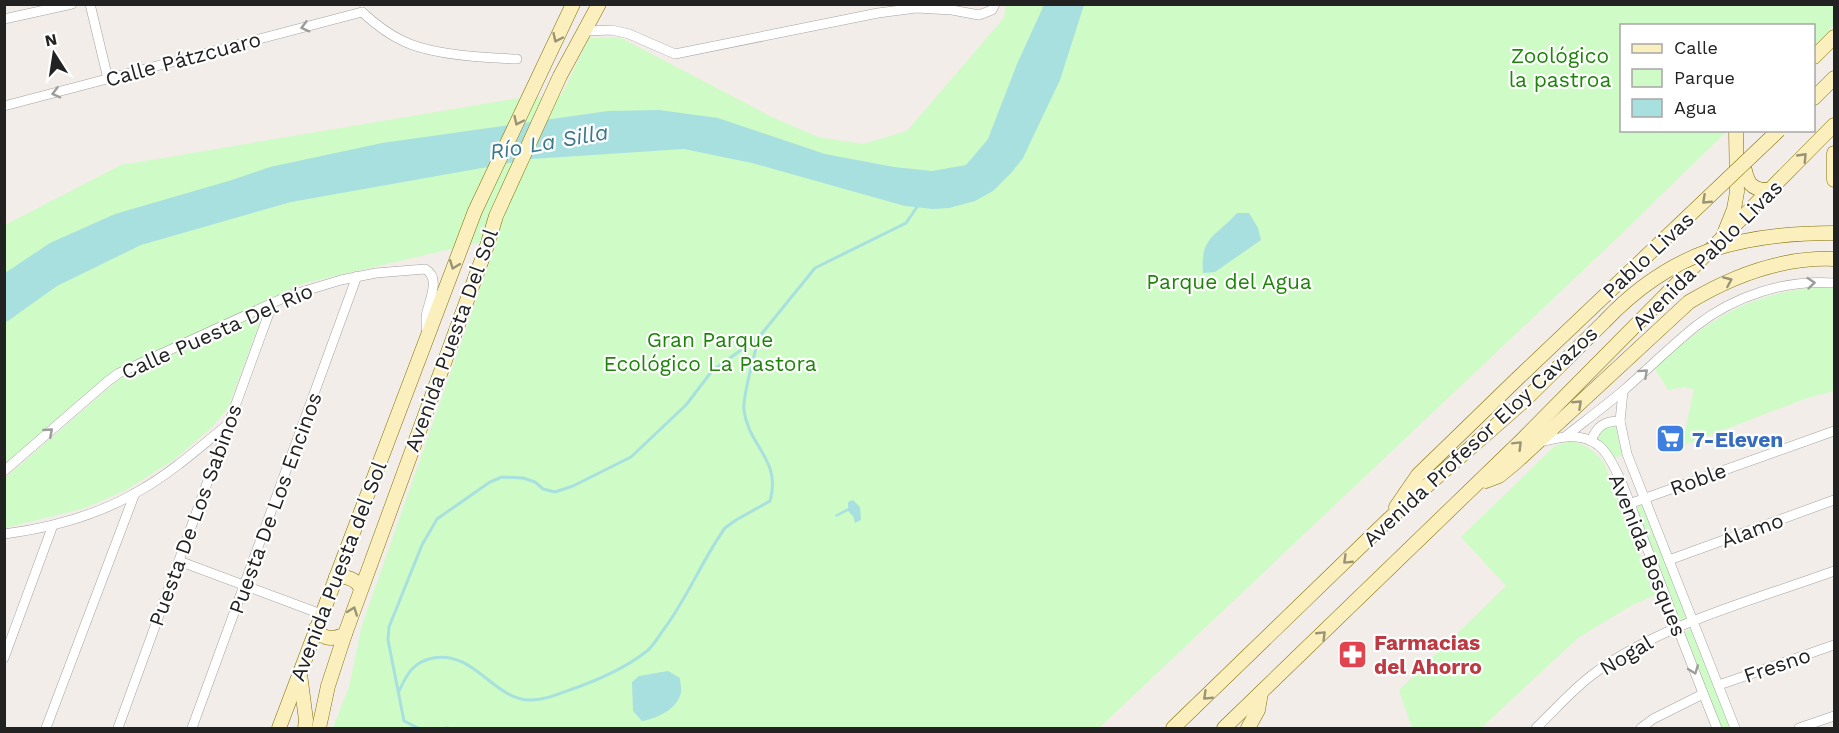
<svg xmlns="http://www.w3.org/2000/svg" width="1839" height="733" viewBox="0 0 1839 733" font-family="'Work Sans',sans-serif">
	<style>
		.park { fill: #cffbc6 }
		.water { fill: #a8e0df }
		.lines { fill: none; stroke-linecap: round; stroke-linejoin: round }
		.stream { stroke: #a8e0df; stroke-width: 3 }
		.street-casing { stroke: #a3a3a3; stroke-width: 10 }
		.secondary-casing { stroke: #7f6f02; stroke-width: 15 }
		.street { stroke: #fff; stroke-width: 9 }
		.secondary { stroke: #fbf0bd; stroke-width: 14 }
		.secondary-bridge-casing { stroke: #7f6f02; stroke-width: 15; stroke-linecap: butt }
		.secondary-bridge { stroke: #fbf0bd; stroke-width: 14 }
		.oneway { stroke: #9c9c9c }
		.oneway2 { stroke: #999377 }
		.labels { text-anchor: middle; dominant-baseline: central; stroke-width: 4.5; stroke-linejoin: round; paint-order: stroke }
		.park-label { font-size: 21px; fill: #1d8609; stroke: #fff }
		.street-label { font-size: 21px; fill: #222; stroke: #fff }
		.shop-label { font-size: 21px; font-weight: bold; fill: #366cbe; stroke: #fff; text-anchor: start }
		.health-label { font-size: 21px; font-weight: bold; fill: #be3a42; stroke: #fff; text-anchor: start }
		.water-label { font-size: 22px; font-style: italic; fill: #3c788c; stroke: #fff }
	</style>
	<rect width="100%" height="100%" fill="#f2ede8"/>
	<g class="park">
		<polygon points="1006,5 1834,5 1834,25 1814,46 1814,26 1622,26 1622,130 1727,131 1612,243 1099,728 333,728 349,687 362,625 498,238 305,283 116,373 5,466 5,225 121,165 519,98 561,96 589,38 619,37 772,117 818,137 863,144 907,131 1004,18"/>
		<path d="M1818,287l16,1v103l-27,7 -125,48 12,-57 -10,-2 -16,3 -13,-21c51,-49 92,-75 163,-82z"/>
		<polygon points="256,315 261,319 228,408 212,427 175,459 126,490 85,508 5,528 4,479 119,379"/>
		<polygon points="1614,425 1616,426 1619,444 1623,455 1614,458 1596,435 1601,427"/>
		<path d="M1571,441c16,4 23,9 33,22l52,132 -24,10 -54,33 -97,90h-69l-13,-38 107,-104 -45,-49 94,-91z"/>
		<polygon points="1641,503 1686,615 1686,619 1683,621 1678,618 1637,510 1638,505"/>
		<polygon points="1691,629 1731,728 1721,728 1685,634 1687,630"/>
	</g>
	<g class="water">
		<polygon points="1044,5 1084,5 1060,80 1023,158 1012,172 993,191 975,201 949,208 933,209 905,206 752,163 684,149 532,159 291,202 141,245 57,286 5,323 5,273 50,243 115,214 232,180 270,167 382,143 608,111 659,110 718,118 825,154 894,167 932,171 966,165 988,139 1017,64"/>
		<path d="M1237,213h12l9,15 3,12 -46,32 -12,1c-3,-37 13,-36 34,-60z"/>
		<polygon points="853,500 860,507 861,520 855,523 853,516 848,511 836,517 835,515 848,508 848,502"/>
		<path d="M668,671l12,7c0,4 2,11 1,15 -5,17 -23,25 -39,28l-9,-10 -1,-29 7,-6z"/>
	</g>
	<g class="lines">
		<g class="stream">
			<path d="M399,691c8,-17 14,-29 34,-33 41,-8 61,42 97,42 17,0 33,-8 48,-13 22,-8 50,-21 69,-36 6,-5 12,-15 17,-22 24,-32 38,-69 61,-101l11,-8 34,-19c12,-41 -22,-55 -26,-91 -2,-12 11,-57 15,-73"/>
			<polyline points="418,728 404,721 388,640 389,627 422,545 437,519 490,482 502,477 523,478 535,482 543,489 555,492 573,486 631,457 686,405 712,371 759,337 815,268 906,223 919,204"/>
			<polyline points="446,728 448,728"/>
		</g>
		<defs>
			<g id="street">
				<polyline points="90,4 108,79"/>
				<path d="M362,12c12,11 26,22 41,29 28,14 82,17 114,18"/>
				<polyline points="4,19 72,4"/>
				<polyline points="586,31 612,30 629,34 675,54 878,13 916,8 952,10 979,15 992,10 995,4"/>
				<polyline points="4,106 362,12"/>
				<polyline points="1623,392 1620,421 1627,454 1735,728"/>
				<path d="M1566,436c19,-15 39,-30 58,-46 24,-21 47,-44 72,-64 38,-30 90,-47 138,-43"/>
				<path d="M1591,441c6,-15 13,-20 29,-20"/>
				<path d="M1541,442c18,-5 40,-10 57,3 18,13 35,69 44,90 25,65 49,129 75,193"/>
				<path d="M4,471l104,-90 11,-8 169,-77 53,-16 35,-7 49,-4c17,9 3,33 1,48 0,5 0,10 1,15"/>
				<polyline points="1629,504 1834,431"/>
				<path d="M4,534c47,-6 94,-19 135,-43 32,-18 60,-43 88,-66"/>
				<polyline points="1669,560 1834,500"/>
				<polyline points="179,561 321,614"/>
				<polyline points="4,658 53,525"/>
				<polyline points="1719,685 1834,645"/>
				<polyline points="46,728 135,493"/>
				<polyline points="118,728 273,302"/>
				<polyline points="192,728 357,276"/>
				<path d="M1536,728c18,-17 36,-38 56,-53 68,-51 163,-75 242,-104"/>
				<polyline points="1641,728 1653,719 1703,694"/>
				<polyline points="1799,728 1834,716"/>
			</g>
			<g id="secondary">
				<polyline points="1814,57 1834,37"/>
				<polyline points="1814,98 1834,78"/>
				<polyline points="1834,153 1834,180"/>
				<path d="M1743,162c4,20 6,29 29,28"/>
				<polyline points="1724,234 1734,209 1737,192 1736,130"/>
				<path d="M1486,481l13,-5 16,-13 174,-161c45,-27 93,-45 145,-43"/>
				<polyline points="1396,507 1418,475 1517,379"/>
				<path d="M336,577c10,-1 20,2 25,11"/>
				<path d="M316,628c7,12 17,12 29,6"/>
				<polyline points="300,674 306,720 305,728"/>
				<polyline points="279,728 475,211 573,4"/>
				<polyline points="319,728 328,686 345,634 488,243 496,216 560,76 599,4"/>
				<polyline points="1173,728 1389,519 1525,400 1604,322"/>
				<polyline points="1224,728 1521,441 1834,125"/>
				<polyline points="1248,728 1258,710 1261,693"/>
			</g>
		</defs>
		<use href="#street" class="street-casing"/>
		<use href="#secondary" class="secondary-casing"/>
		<use href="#street" class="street"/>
		<use href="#secondary" class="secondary"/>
		<defs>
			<g id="secondary-bridge">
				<path d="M1604,322c67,-71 136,-89 230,-89"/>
				<polyline points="1517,379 1779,130"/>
			</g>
		</defs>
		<use href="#secondary-bridge" class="secondary-bridge-casing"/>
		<use href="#secondary-bridge" class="secondary-bridge"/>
	</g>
	<defs><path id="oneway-chevron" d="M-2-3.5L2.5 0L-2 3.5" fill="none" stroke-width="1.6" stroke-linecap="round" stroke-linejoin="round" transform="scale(1.5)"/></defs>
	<g class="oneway">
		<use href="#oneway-chevron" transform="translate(305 27) rotate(165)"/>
		<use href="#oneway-chevron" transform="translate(56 93) rotate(166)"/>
		<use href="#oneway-chevron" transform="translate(1811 283) rotate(-5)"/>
		<use href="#oneway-chevron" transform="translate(1644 373) rotate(-42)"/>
		<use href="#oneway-chevron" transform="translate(49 432) rotate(-41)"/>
		<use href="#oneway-chevron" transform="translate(1694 670) rotate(69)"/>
	</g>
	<g class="oneway2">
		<use href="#oneway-chevron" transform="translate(557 38) rotate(115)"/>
		<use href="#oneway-chevron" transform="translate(518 121) rotate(115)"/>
		<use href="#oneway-chevron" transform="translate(1803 157) rotate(-46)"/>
		<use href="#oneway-chevron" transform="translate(1706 200) rotate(137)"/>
		<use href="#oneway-chevron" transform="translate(454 265) rotate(111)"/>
		<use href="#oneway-chevron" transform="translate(1728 281) rotate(-23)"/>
		<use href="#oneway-chevron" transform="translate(1578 404) rotate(-43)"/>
		<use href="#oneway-chevron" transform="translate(1518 445) rotate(-45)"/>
		<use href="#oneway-chevron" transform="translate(1347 560) rotate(136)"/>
		<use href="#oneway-chevron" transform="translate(353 611) rotate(-70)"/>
		<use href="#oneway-chevron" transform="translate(1322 635) rotate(-44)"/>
		<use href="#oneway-chevron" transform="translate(1207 696) rotate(136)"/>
	</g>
	<defs>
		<symbol id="supermarket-square" viewBox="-11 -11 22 22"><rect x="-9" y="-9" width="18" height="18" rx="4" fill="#3f7fe0" stroke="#fff"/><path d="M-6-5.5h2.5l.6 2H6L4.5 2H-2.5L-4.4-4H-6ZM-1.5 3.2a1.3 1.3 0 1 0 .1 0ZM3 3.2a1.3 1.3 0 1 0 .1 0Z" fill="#fff"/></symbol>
		<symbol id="pharmacy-square" viewBox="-11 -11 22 22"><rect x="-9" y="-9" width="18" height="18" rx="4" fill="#e0444e" stroke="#fff"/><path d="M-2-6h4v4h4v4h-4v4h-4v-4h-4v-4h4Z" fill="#fff"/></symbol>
	</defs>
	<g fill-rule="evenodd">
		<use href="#supermarket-square" x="1654" y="422" width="33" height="33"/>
		<use href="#pharmacy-square" x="1336" y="638" width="33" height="33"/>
	</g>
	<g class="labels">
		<g class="park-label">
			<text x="1560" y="55">Zoológico<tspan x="1560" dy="24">la pastroa</tspan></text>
			<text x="1229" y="281">Parque del Agua</text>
			<text x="710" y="339">Gran Parque<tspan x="710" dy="24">Ecológico La Pastora</tspan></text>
		</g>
		<g class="street-label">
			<text transform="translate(183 59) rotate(-15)">Calle Pátzcuaro</text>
			<text transform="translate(1648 255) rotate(-43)">Pablo Livas</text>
			<text transform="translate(1707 255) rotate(-45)">Avenida Pablo Livas</text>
			<text transform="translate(217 331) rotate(-24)">Calle Puesta Del Río</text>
			<text transform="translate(451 340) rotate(-70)">Avenida Puesta Del Sol</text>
			<text transform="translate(1480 436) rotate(-43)">Avenida Profesor Eloy Cavazos</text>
			<text transform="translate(1698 479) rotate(-20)">Roble</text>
			<text transform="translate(275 503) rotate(-70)">Puesta De Los Encinos</text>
			<text transform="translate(195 515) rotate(-70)">Puesta De Los Sabinos</text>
			<text transform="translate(1752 530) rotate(-20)">Álamo</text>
			<text transform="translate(1648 555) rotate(68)">Avenida Bosques</text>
			<text transform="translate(338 571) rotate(-69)">Avenida Puesta del Sol</text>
			<text transform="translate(1626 655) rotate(-31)">Nogal</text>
			<text transform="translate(1777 665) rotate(-19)">Fresno</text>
		</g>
		<g class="shop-label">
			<text x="1692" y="439">7-Eleven</text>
		</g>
		<g class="health-label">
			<text x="1374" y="642">Farmacias<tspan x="1374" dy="24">del Ahorro</tspan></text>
		</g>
		<g class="water-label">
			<text transform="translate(549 142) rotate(-10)">Río La Silla</text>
		</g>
	</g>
	<rect width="1839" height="733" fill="none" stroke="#222222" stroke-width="12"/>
	<rect x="1620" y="24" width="195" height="108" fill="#ffffff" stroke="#a7a7a7" stroke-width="1.5"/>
	<rect x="1632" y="44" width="30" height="9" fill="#fbf0bd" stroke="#a7a7a7" stroke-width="1.5"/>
	<text x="1674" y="54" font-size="18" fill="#222222">Calle</text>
	<rect x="1632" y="69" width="30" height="18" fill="#cffbc6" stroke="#a7a7a7" stroke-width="1.5"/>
	<text x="1674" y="84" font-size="18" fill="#222222">Parque</text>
	<rect x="1632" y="99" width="30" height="18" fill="#a8e0df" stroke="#a7a7a7" stroke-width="1.5"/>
	<text x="1674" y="114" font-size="18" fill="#222222">Agua</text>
	<g transform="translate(54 54) rotate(348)" stroke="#ffffff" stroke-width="4.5" paint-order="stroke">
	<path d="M0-4.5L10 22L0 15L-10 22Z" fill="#222222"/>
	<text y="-9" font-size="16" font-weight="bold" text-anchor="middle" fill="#222222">N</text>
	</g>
</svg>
